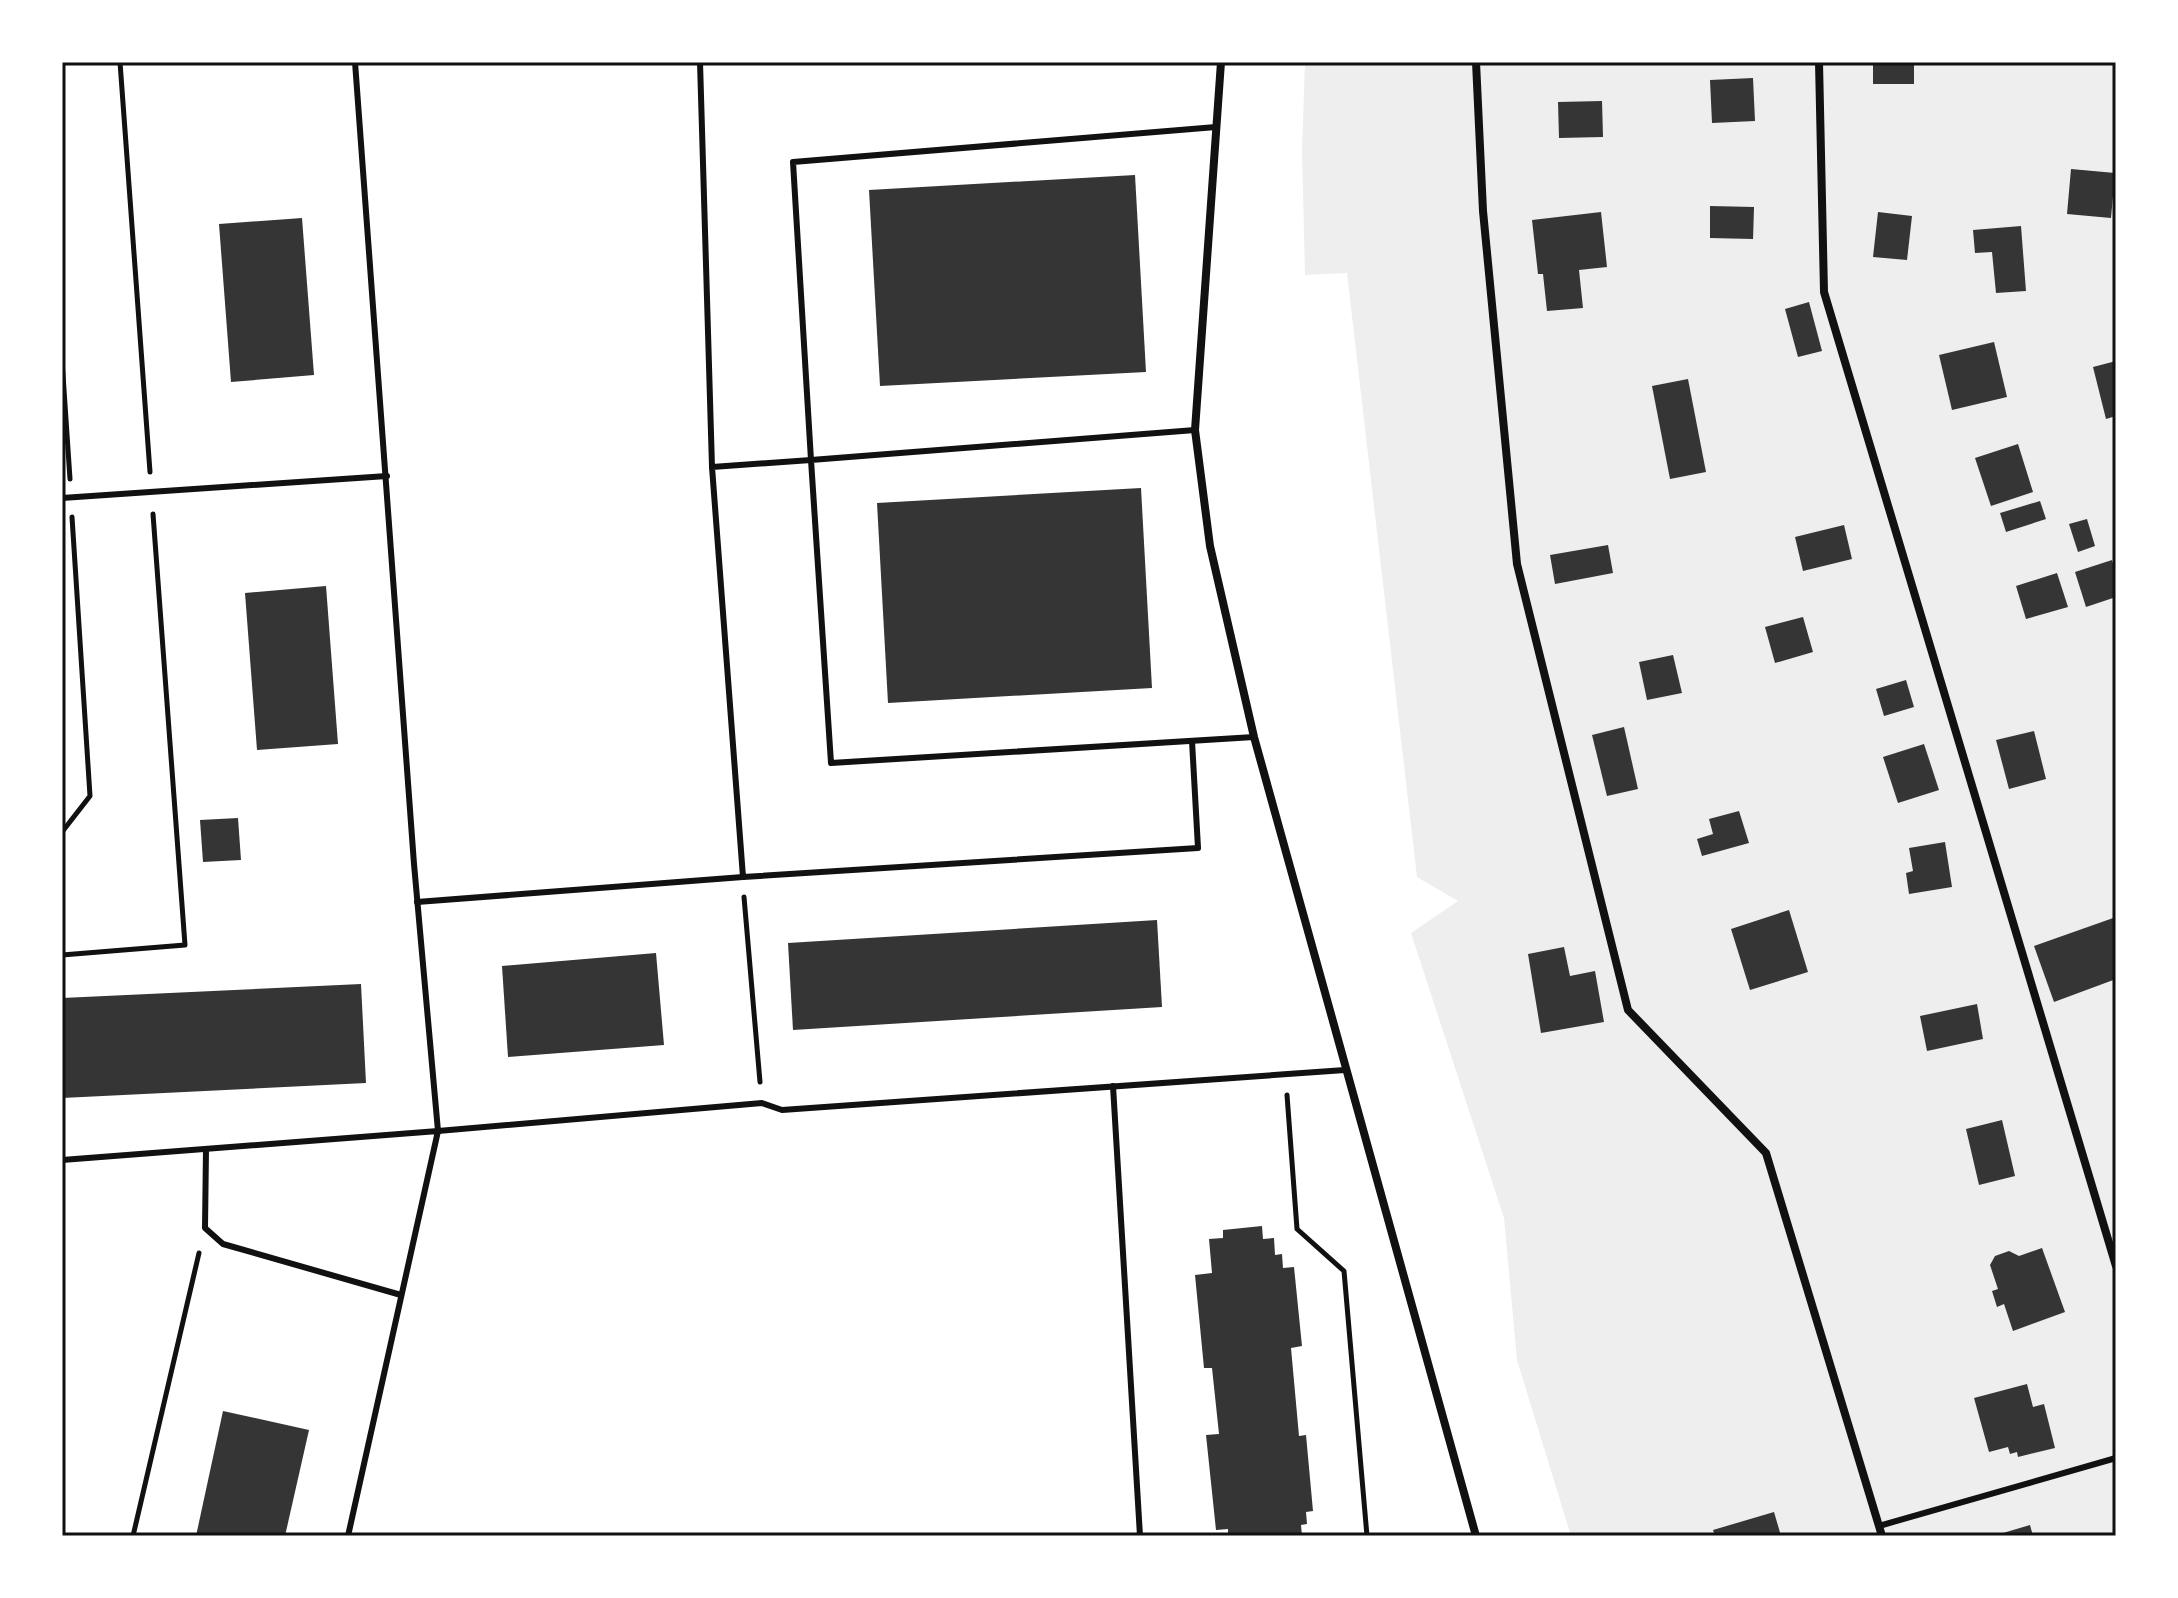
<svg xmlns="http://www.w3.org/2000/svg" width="2178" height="1598" viewBox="0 0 2178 1598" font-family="'Nunito Sans',sans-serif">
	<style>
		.green { fill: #eee }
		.building { fill: #353535 }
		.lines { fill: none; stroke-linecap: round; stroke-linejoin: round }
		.path { stroke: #111; stroke-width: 5 }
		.service { stroke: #111; stroke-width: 6 }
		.minor { stroke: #111; stroke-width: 8 }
		.neatline { fill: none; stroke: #111; stroke-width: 3 }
	</style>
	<rect width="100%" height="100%" fill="#fff"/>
	<polygon class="green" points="1305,62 2116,62 2116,1536 1571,1536 1517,1360 1504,1218 1411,933 1458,901 1417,877 1347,273 1305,275 1302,150"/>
	<g class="building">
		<rect x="1873" y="62" width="41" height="22"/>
		<polygon points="1753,78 1755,121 1712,123 1710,80"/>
		<polygon points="1602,101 1603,137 1559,138 1558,102"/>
		<polygon points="2071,169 2115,173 2111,218 2067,214"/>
		<polygon points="1135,175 1146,372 880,386 869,190"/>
		<polygon points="1710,206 1754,207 1753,239 1710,238"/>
		<polygon points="1601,212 1607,267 1579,270 1583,308 1547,311 1543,274 1538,274 1532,220"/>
		<polygon points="1878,212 1912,216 1907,260 1873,257"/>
		<polygon points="302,218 314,375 231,382 219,224"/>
		<polygon points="2021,226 2026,291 1996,293 1992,252 1975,253 1973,230"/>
		<polygon points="1809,302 1822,351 1798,357 1785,309"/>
		<polygon points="1994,342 2007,397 1952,410 1939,355"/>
		<polygon points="2116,361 2116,416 2106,419 2093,367"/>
		<polygon points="1688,379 1706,472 1670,479 1652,386"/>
		<polygon points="2018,444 2033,492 1991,506 1975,458"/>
		<polygon points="1141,488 1152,688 888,703 877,503"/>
		<polygon points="2040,501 2046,519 2006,532 2000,513"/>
		<polygon points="2087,519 2095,546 2078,552 2069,524"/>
		<polygon points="1844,525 1852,559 1803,571 1795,537"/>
		<polygon points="1608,545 1613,573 1555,584 1550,555"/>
		<polygon points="2112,560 2116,574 2116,597 2086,607 2075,572"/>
		<polygon points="2057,573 2068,607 2026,619 2016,586"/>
		<polygon points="326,586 338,744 257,750 245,593"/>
		<polygon points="1803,617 1813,652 1775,663 1765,627"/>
		<polygon points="1673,655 1682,693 1647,700 1639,662"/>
		<polygon points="1906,680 1914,707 1884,716 1876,689"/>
		<polygon points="1624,727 1638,789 1607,796 1592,735"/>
		<polygon points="2034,731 2046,779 2009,789 1996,740"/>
		<polygon points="1924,744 1939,790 1898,803 1883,757"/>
		<polygon points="1739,811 1749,843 1702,856 1697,839 1713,834 1709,819"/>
		<polygon points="238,818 241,860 203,862 200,820"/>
		<polygon points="1945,842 1952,887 1909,894 1906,873 1913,871 1909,848"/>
		<polygon points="1789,910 1808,972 1750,990 1731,929"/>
		<polygon points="2116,917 2116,979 2054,1002 2034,946"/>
		<polygon points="1157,920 1162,1007 793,1030 788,943"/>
		<polygon points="1564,947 1570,976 1595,971 1604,1022 1541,1033 1528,954"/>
		<polygon points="656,953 664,1045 508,1057 502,966"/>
		<polygon points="361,984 366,1083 62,1098 62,998"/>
		<polygon points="1977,1004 1983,1039 1927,1051 1920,1016"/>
		<polygon points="2002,1120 2015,1176 1979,1185 1966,1129"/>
		<polygon points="1262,1226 1263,1239 1274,1238 1275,1255 1282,1254 1283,1268 1294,1267 1302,1346 1291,1348 1299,1436 1306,1435 1313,1511 1306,1512 1307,1524 1301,1525 1302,1536 1228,1536 1228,1529 1216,1530 1206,1435 1219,1434 1212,1368 1204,1368 1195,1275 1212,1273 1209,1239 1223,1238 1223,1230"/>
		<polygon points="2042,1248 2065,1312 2013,1331 2004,1304 1997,1307 1992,1291 1998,1289 1990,1265 1995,1256 2009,1251 2019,1256"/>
		<polygon points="2027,1384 2033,1407 2044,1404 2055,1448 2018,1457 2017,1452 2010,1454 2008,1447 1989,1452 1974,1398"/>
		<polygon points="223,1411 309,1430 285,1536 196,1536"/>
		<polygon points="1774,1512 1781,1536 1715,1536 1713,1530"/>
		<polygon points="2030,1525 2033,1536 2004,1536 2003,1533"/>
	</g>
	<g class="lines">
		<g class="path">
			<polyline points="120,62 150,472"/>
			<polyline points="62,360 70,479"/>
			<polyline points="62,832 90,796 72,517"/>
			<polyline points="744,897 760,1082"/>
			<polyline points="62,955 185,945 153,514"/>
			<polyline points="1287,1095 1297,1229 1344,1271 1367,1536"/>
			<polyline points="133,1536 199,1253"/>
		</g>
		<g class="service">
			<polyline points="355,62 414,864 438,1131 762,1103 782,1110 1345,1070"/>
			<polyline points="700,62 712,467"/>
			<polyline points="1195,430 811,460 831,763 1254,737"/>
			<polyline points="62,498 387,476"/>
			<polyline points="1192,741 1198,848 743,877 712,467 811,460 793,162 1216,127"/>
			<polyline points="417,902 743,877"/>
			<polyline points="1113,1086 1140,1536"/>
			<polyline points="206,1149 205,1228 223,1244 401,1295"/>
			<polyline points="62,1160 438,1131 348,1536"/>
			<polyline points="1879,1526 2116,1458"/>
		</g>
		<g class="minor">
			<polyline points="1221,62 1195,430 1210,546 1254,737 1476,1536"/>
			<polyline points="1476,62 1483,211 1517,564 1628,1010 1766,1153 1882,1536"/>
			<polyline points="1819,62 1824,292 2116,1266"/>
		</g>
	</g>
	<rect width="2178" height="1598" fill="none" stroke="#ffffff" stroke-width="128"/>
	<rect x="64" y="64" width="2050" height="1470" class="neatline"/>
</svg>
